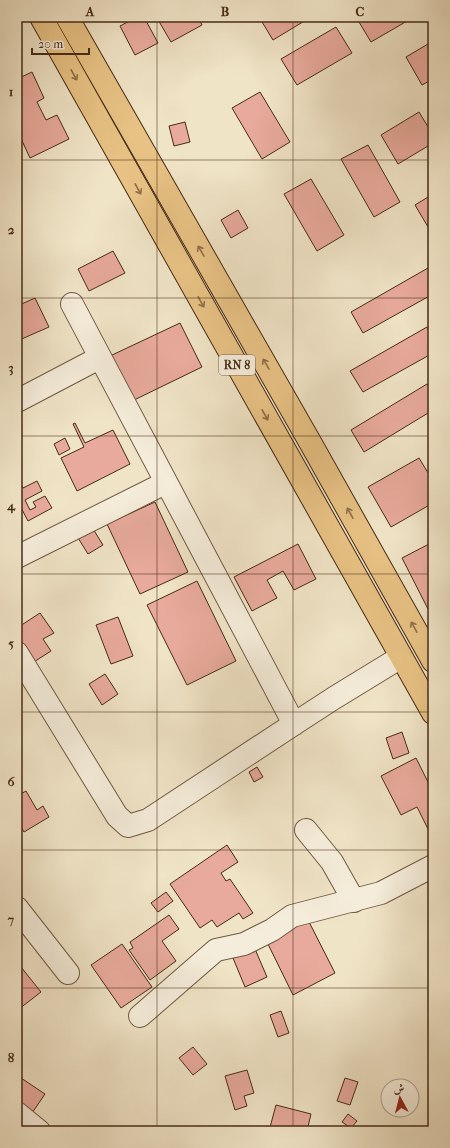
<svg xmlns="http://www.w3.org/2000/svg" width="450" height="1148" viewBox="0 0 450 1148" font-family="'IM FELL French Canon',Amiri,serif">
	<style>
		.building { fill: #e8aa9c; stroke: #462b15 }
		.lines { fill: none; stroke-linecap: round; stroke-linejoin: round }
		.minor-casing { stroke: #705942; stroke-width: 24 }
		.major-casing { stroke: #462b15; stroke-width: 24 }
		.minor { stroke: #f5eddb; stroke-width: 22 }
		.major { stroke: #e8c284; stroke-width: 22 }
		.oneway { stroke: #8f6f47 }
		.grid { fill: none; stroke: #462b15; stroke-width: 1; stroke-opacity: 0.55 }
		.labels { text-anchor: middle; dominant-baseline: central; stroke-width: 3; stroke-linejoin: round; paint-order: stroke }
		.shield { fill: #f5eddb; stroke: #7a6550; stroke-width: 1 }
		.shield-label { font-size: 12px; font-weight: bold; fill: #462b15 }
		.neatline { fill: none; stroke: #462b15; stroke-width: 1.5 }
		.grid-label { font-size: 13px; text-anchor: middle; font-weight: bold; fill: #462b15 }
	</style>
	<rect width="100%" height="100%" fill="#f0e4c7"/>
	<filter id="stains"><feTurbulence type="fractalNoise" baseFrequency=".005" numOctaves="4"/><feColorMatrix values="0 0 0 0 .2 0 0 0 0 .09 0 0 0 0 .02 0 0 0 .5 -.17"/></filter>
	<radialGradient id="worn" r=".72"><stop offset=".6" stop-color="#630" stop-opacity="0"/><stop offset="1" stop-color="#630" stop-opacity=".3"/></radialGradient>
	<g class="building">
		<polygon points="137,17 144,17 158,43 135,55 120,26"/>
		<polygon points="158,17 198,17 202,25 171,42 157,18"/>
		<polygon points="259,17 311,17 273,40"/>
		<polygon points="356,17 414,17 371,42"/>
		<polygon points="336,27 352,53 297,85 281,59"/>
		<polygon points="433,41 433,79 422,85 406,57"/>
		<polygon points="32,72 44,98 37,102 46,120 57,115 69,139 30,158 17,130 17,79"/>
		<polygon points="260,92 290,142 262,159 232,108"/>
		<polygon points="419,112 433,135 433,143 398,164 381,135"/>
		<polygon points="185,122 190,142 174,146 169,126"/>
		<polygon points="368,145 400,202 374,217 341,159"/>
		<polygon points="311,179 344,235 317,251 284,194"/>
		<polygon points="433,194 433,231 431,232 415,205"/>
		<polygon points="238,210 248,228 231,238 221,220"/>
		<polygon points="113,251 125,273 89,291 78,269"/>
		<polygon points="428,268 433,277 433,294 363,333 351,312"/>
		<polygon points="35,298 49,327 17,341 17,306"/>
		<polygon points="180,323 202,367 132,401 110,356"/>
		<polygon points="427,327 433,337 433,353 363,392 350,371"/>
		<polygon points="427,384 433,394 433,410 364,452 351,430"/>
		<polygon points="75,423 85,443 113,430 130,464 77,491 61,458 84,447 73,424"/>
		<polygon points="65,438 70,449 59,455 54,444"/>
		<polygon points="419,458 433,481 433,503 391,527 368,487"/>
		<polygon points="17,477 23,488 37,481 42,491 25,500 30,510 36,507 33,502 45,496 52,508 28,521 17,500"/>
		<polygon points="155,502 188,572 140,594 107,524"/>
		<polygon points="90,524 103,545 88,554 75,533"/>
		<polygon points="433,542 433,606 428,609 402,558"/>
		<polygon points="298,544 316,579 294,590 283,571 267,580 277,598 252,611 234,577"/>
		<polygon points="197,581 236,661 187,685 147,605"/>
		<polygon points="40,613 54,633 43,639 51,651 29,665 17,647 17,628"/>
		<polygon points="118,617 133,656 111,664 96,625"/>
		<polygon points="105,674 118,694 102,705 89,684"/>
		<polygon points="402,732 409,753 393,759 386,738"/>
		<polygon points="416,758 433,792 433,839 417,807 401,815 381,776"/>
		<polygon points="257,767 263,777 254,782 249,772"/>
		<polygon points="26,791 37,810 43,806 49,817 24,832 17,820 17,796"/>
		<polygon points="227,845 238,862 221,873 226,881 230,879 253,913 243,919 239,913 217,927 212,920 200,928 170,884"/>
		<polygon points="433,877 433,894 427,879"/>
		<polygon points="166,892 173,901 158,912 151,903"/>
		<polygon points="305,914 335,973 293,995 264,936"/>
		<polygon points="169,915 179,929 162,941 176,961 150,980 129,950 133,948 130,942"/>
		<polygon points="122,944 152,987 121,1008 91,965"/>
		<polygon points="255,949 267,977 245,987 233,958"/>
		<polygon points="17,962 41,992 19,1009 17,1007"/>
		<polygon points="281,1011 289,1033 278,1037 270,1015"/>
		<polygon points="193,1047 207,1064 193,1075 179,1058"/>
		<polygon points="247,1070 254,1093 244,1096 247,1106 235,1110 225,1076"/>
		<polygon points="18,1076 45,1094 30,1116 17,1107 17,1078"/>
		<polygon points="345,1078 358,1082 350,1105 337,1101"/>
		<polygon points="276,1105 311,1114 307,1131 269,1131"/>
		<polygon points="348,1114 357,1121 351,1128 342,1122"/>
	</g>
	<g class="lines">
		<defs>
			<g id="minor">
				<polyline points="17,401 99,358"/>
				<polyline points="17,557 165,483"/>
				<polyline points="17,653 117,816 128,826 148,820 294,724 72,304"/>
				<polyline points="294,724 334,698 401,657"/>
				<polyline points="306,830 332,862 354,901"/>
				<polyline points="17,908 68,973"/>
				<polyline points="140,1016 216,950 244,944 272,930 292,916 381,893 433,866"/>
				<polyline points="17,1113 39,1131"/>
			</g>
			<g id="major">
				<polyline points="41,17 433,713"/>
				<polyline points="67,17 310,442 433,661"/>
			</g>
		</defs>
		<use href="#minor" class="minor-casing"/>
		<use href="#major" class="major-casing"/>
		<use href="#minor" class="minor"/>
		<use href="#major" class="major"/>
	</g>
	<defs><path id="oneway-shaft" d="M-6 0H5M1.5-3L5.5 0L1.5 3" fill="none" stroke-width="1.6" stroke-linecap="round" stroke-linejoin="round"/></defs>
	<g class="oneway">
		<use href="#oneway-shaft" transform="translate(74 75) rotate(61)"/>
		<use href="#oneway-shaft" transform="translate(138 189) rotate(61)"/>
		<use href="#oneway-shaft" transform="translate(201 251) rotate(-120)"/>
		<use href="#oneway-shaft" transform="translate(201 302) rotate(61)"/>
		<use href="#oneway-shaft" transform="translate(266 364) rotate(-120)"/>
		<use href="#oneway-shaft" transform="translate(265 415) rotate(61)"/>
		<use href="#oneway-shaft" transform="translate(350 513) rotate(-119)"/>
		<use href="#oneway-shaft" transform="translate(414 627) rotate(-119)"/>
	</g>
	<path class="grid" d="M157,17v1114M293,17v1114M17,160h416M17,298h416M17,436h416M17,574h416M17,712h416M17,850h416M17,988h416"/>
	<g class="labels">
		<rect class="shield" x="219" y="355" width="36" height="20" rx="3"/>
		<g class="shield-label">
			<text x="237" y="365">RN 8</text>
		</g>
	</g>
	<rect width="450" height="1148" fill="none" stroke="#f0e4c7" stroke-width="44"/>
	<g transform="translate(400 1098) rotate(353)"><circle r="19" fill="#f5eddb" stroke="#af9f8c"/>
	<path d="M0-3L7 15L0 10L-7 15Z" fill="#8f2418"/>
	<text y="-6" font-size="11" font-weight="bold" text-anchor="middle" fill="#462b15">ش</text>
	</g>
	<path d="M32 48v6h57v-6" fill="none" stroke="#462b15" stroke-width="2"/>
	<text x="38" y="48" font-size="12" fill="#462b15" stroke="#f5eddb" stroke-width="3" paint-order="stroke">20 m</text>
	<rect x="22" y="22" width="406" height="1104" class="neatline"/>
	<g class="grid-label">
		<text x="90" y="16">A</text>
		<text x="225" y="16">B</text>
		<text x="360" y="16">C</text>
		<text x="11" y="96">1</text>
		<text x="11" y="234">2</text>
		<text x="11" y="372">3</text>
		<text x="11" y="510">4</text>
		<text x="11" y="648">5</text>
		<text x="11" y="786">6</text>
		<text x="11" y="924">7</text>
		<text x="11" y="1062">8</text>
	</g>
	<rect width="100%" height="100%" filter="url(#stains)"/>
	<rect width="100%" height="100%" fill="url(#worn)"/>
</svg>
